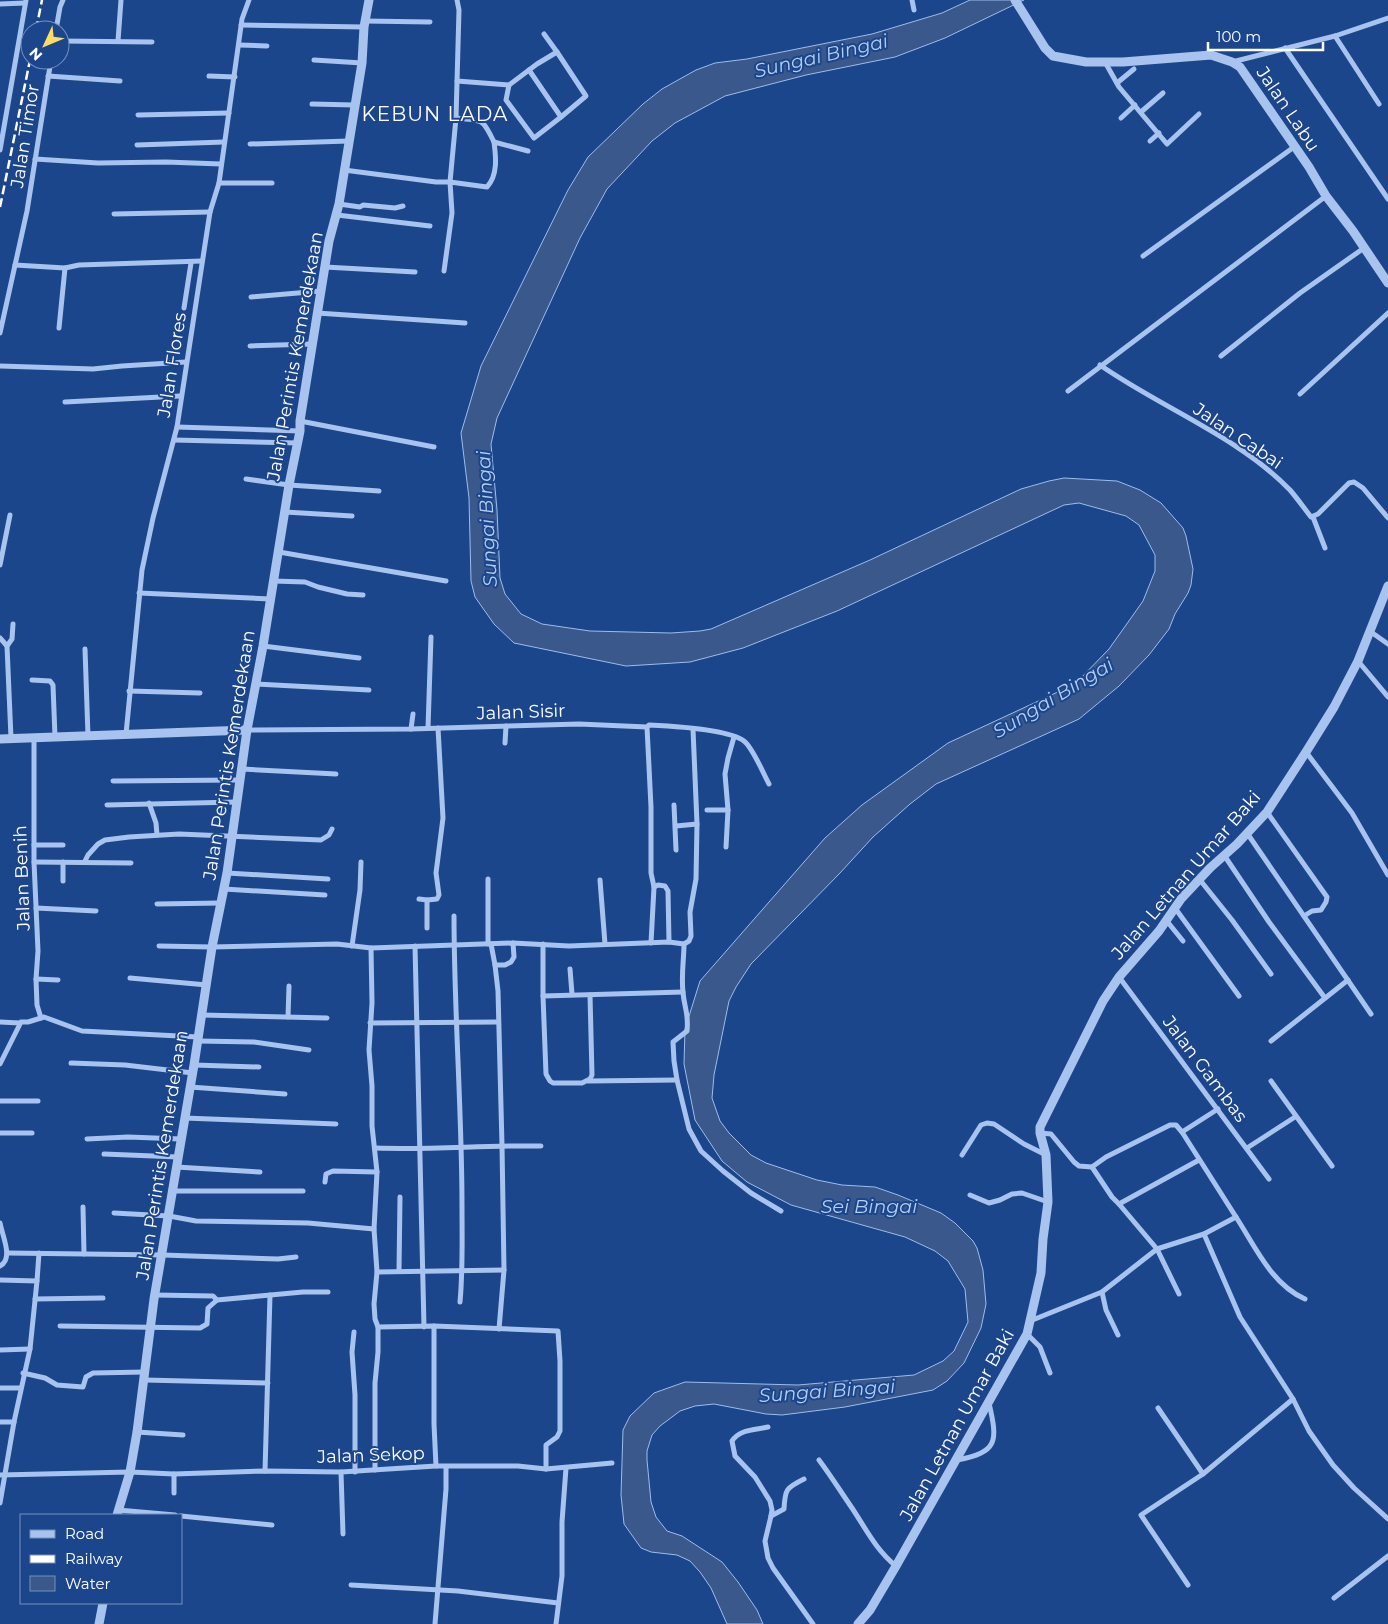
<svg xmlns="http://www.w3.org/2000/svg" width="1388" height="1624" viewBox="0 0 1388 1624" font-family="Montserrat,sans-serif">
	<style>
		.water { fill: #3a588c; stroke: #9bbdef }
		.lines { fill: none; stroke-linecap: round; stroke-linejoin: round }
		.minor { stroke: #a8c3ed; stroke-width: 5 }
		.tertiary { stroke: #a8c3ed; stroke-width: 9 }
		.rail { stroke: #fff; stroke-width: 2.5; stroke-dasharray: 9 4; stroke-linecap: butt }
		.labels { text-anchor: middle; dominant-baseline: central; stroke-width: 4; stroke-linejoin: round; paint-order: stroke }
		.street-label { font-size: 18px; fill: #fff; stroke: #1c468c }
		.water-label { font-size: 19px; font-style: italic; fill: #b4cef4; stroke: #1c468c }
		.quarter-label { font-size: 20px; letter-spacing: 1px; fill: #fff; stroke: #1c468c }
	</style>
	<rect width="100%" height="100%" fill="#1c468c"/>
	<polygon class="water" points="970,0 1024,0 945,38 895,57 806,75 725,96 675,123 652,141 607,189 580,238 497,418 491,444 497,510 500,578 505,594 521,614 542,624 590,631 671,633 700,631 711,629 870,560 1021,489 1049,481 1064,478 1117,481 1140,490 1161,503 1183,528 1186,536 1193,569 1191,585 1188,593 1175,614 1169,629 1149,655 1119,686 1079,719 936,784 910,804 873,837 840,873 751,964 736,987 729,1001 714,1075 712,1098 720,1121 729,1133 751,1155 766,1163 817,1180 842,1185 875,1187 898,1195 941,1213 955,1223 973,1241 977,1248 983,1270 986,1304 981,1328 964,1363 947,1381 933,1390 845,1407 782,1415 766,1414 714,1404 695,1406 680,1411 660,1426 652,1435 647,1451 647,1460 651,1502 656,1517 667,1531 682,1536 722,1562 738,1582 757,1610 763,1624 727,1624 711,1588 700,1572 690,1561 677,1555 651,1552 641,1548 624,1524 621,1495 623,1430 630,1416 654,1393 685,1382 798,1385 914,1375 943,1361 954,1351 968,1322 965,1289 948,1261 935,1251 905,1237 791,1205 747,1182 722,1161 695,1120 684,1064 685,1029 700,981 825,838 862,805 948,743 1075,684 1109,649 1143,601 1155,571 1155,555 1139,525 1126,516 1079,503 1064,505 837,611 743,648 690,662 626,666 514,643 494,624 475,597 471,581 469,498 461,433 481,366 568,190 588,157 643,104 662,89 696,70 715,63 747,59 872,34 942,13"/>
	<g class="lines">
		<g class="minor">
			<polyline points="912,0 914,10"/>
			<polyline points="0,4 25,3"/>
			<polyline points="365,21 430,22"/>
			<polyline points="241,25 364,27"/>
			<polyline points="56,30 60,7 63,0"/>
			<polyline points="1335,36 1379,104"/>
			<polyline points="60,41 152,42"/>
			<polyline points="118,41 121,0"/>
			<polyline points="239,45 267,46"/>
			<polyline points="1285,48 1388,199"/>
			<polyline points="314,60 362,63"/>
			<polyline points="1105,62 1119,87 1167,144 1199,114"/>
			<polyline points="1232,62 1335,36 1388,18"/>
			<polyline points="529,70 561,117 586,96 557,52"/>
			<polyline points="48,76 120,81"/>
			<polyline points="209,76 235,77"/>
			<polyline points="457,81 509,85 537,64 557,52 544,34"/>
			<polyline points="1117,83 1134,69"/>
			<polyline points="509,85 506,100 534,138 561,117"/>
			<polyline points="312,104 354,105"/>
			<polyline points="1141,112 1163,93"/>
			<polyline points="138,115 229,113"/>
			<path d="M456,118c27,3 26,-1 38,24"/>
			<polyline points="1121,118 1135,105"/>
			<polyline points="1150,141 1159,133"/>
			<polyline points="250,144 349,141"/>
			<polyline points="137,145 224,142"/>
			<polyline points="0,150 26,0"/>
			<polyline points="35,159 98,163 166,162 221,164"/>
			<polyline points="344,170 436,182 450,182 456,118 459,10 457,0"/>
			<polyline points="219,183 272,183"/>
			<polyline points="339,204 360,207 363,205 395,208 403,206"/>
			<polyline points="114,214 210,212"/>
			<polyline points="337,215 430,226"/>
			<polyline points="1143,256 1294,147"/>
			<polyline points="15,265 65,268 79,265 202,261"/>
			<polyline points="325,267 415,272"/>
			<path d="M444,271l8,-58 -2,-31 37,5c11,-12 9,-30 7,-45l34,9"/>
			<polyline points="251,297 321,291"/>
			<polyline points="184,308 191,263"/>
			<polyline points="317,313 465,323"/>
			<polyline points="59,328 65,268"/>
			<polyline points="0,333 27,211 51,60"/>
			<polyline points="250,346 312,344"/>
			<polyline points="1221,356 1300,293 1364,248"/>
			<path d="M1100,365c60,42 139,72 190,125 7,8 14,18 21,27l7,-3 31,-31 5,-1 9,6 25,30"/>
			<polyline points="0,366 93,369 122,366 186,362"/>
			<polyline points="1068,391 1326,196"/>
			<polyline points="1300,394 1388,313"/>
			<polyline points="65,402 180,396"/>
			<polyline points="300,421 434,447"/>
			<polyline points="177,427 300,431"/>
			<polyline points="174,440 298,443"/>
			<polyline points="246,479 289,485 379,491"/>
			<polyline points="285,512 352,516"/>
			<polyline points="1313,517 1325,548"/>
			<polyline points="279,552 446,581"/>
			<polyline points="0,565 10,515"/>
			<polyline points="273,581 305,582 318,587 347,594 363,595"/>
			<polyline points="139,593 270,599"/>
			<polyline points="1371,632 1388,644"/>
			<polyline points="0,638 7,646 11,738"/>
			<polyline points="7,646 12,639 13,624"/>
			<polyline points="263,646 359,658"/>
			<polyline points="85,649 88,736"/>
			<polyline points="1358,661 1388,697"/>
			<polyline points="32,680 50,681 53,685 55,737"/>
			<polyline points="256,684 369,690"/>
			<polyline points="129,691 200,693"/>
			<polyline points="647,727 651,807 651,873 654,887 651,943"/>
			<polyline points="428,728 431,637"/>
			<polyline points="411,729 413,714"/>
			<path d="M247,730l164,-1 168,-5 68,3 2,-2c21,1 79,4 95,16 9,7 19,32 25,43"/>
			<polyline points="126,734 142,570 153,518 177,427 210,212 219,183 242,19 249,0"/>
			<polyline points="34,737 34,862 38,951 36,979 37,1005 41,1018"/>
			<polyline points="505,743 506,726"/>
			<polyline points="1306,752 1352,813 1388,875"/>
			<polyline points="242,769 336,774"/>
			<polyline points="113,781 240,780"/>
			<polyline points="149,803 156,823 157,835"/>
			<polyline points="107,805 237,802"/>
			<polyline points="674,805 676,850"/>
			<polyline points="707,810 728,810 725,774 728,758 734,737"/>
			<polyline points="1267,812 1327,897 1326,902 1321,910 1312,911 1304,916"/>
			<polyline points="676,826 697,824"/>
			<polyline points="1247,833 1371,1014"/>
			<polyline points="34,845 63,845"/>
			<polyline points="726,847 728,810"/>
			<polyline points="1224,855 1269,922 1325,998"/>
			<polyline points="85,861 88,855 98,844 105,840 129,837 179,834 321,840 329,835 332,829"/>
			<polyline points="34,862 131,863"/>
			<polyline points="227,873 328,879"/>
			<polyline points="488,879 488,944"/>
			<polyline points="600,880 605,944"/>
			<polyline points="1200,880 1232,920 1271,974"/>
			<polyline points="63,881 63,862"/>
			<polyline points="654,887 658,885 665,886 668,891 669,942"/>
			<polyline points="224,889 325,895"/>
			<polyline points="419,899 427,900 427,928"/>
			<polyline points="427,900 437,899 439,895 436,873 443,818 438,728"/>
			<polyline points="157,904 221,903"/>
			<polyline points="36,908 96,911"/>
			<polyline points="1175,908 1239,996"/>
			<path d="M454,916c0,97 8,194 8,290 0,32 1,64 -2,96"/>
			<polyline points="1166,920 1183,941"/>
			<polyline points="491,944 495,965 498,991 502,1145 504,1270 499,1329"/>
			<polyline points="543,944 543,996 546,1074 550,1081 553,1083 582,1083 590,1079 592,1075 590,995"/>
			<path d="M684,944c0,15 -3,32 -1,48 1,15 6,21 4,39l-14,11 1,19 3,19 12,49 12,22 22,20 28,22 30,18"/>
			<polyline points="159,946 212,947 337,944 371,948 513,943 569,946 669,942 684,944 689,941 691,936 690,912 696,879 697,824 693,729"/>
			<polyline points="352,946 360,890 361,862"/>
			<polyline points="415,946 424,1327"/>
			<polyline points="371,948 372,1003 369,1050 372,1086 372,1126 377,1172 374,1229 377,1272 374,1304 375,1319 378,1327 378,1352 375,1383 375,1470"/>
			<polyline points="495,965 505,965 511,962 514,957 513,943"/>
			<polyline points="570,969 572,994"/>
			<polyline points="1119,977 1269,1179"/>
			<polyline points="130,978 207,985"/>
			<polyline points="36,979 58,980"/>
			<polyline points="543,996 683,992"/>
			<polyline points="201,1015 327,1018"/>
			<polyline points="288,1017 289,986"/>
			<polyline points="0,1022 20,1023"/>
			<polyline points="370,1023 498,1022"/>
			<polyline points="198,1041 254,1042 309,1050"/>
			<polyline points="1271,1041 1348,980"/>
			<polyline points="71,1063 125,1065 193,1073"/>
			<polyline points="0,1064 21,1022 28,1022 44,1017 82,1031 198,1037"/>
			<polyline points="194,1065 259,1067"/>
			<polyline points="588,1081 677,1080"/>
			<polyline points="1271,1081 1332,1166"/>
			<polyline points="190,1087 285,1094"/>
			<polyline points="0,1101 38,1101"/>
			<polyline points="184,1118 336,1124"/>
			<polyline points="0,1133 32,1133"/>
			<polyline points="1040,1133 1051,1134 1074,1162 1079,1166 1092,1167"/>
			<polyline points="87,1139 128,1137 181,1139"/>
			<path d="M376,1148c55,2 110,-3 165,-2"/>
			<polyline points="1247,1148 1295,1117"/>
			<polyline points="104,1154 178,1157"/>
			<polyline points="962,1155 981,1125 987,1123 994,1124 1024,1144 1046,1155"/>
			<polyline points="176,1167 260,1172"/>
			<polyline points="325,1182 326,1174 333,1171 377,1172"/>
			<polyline points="173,1191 303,1191"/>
			<polyline points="970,1195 989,1203 1000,1200 1012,1194 1022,1193 1048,1202"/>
			<polyline points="1119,1204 1112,1197 1092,1167 1106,1157 1170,1125 1176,1125 1182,1132"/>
			<polyline points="83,1207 84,1254"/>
			<polyline points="114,1213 169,1216 196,1221 308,1223 374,1229"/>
			<path d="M1236,1217c19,29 35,67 69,82"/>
			<path d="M0,1223c2,12 14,36 0,43"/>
			<polyline points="1204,1234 1240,1317 1293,1399 1309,1431 1333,1465 1354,1488 1388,1519"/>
			<polyline points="7,1253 163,1255 278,1259 296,1257"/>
			<polyline points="399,1271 400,1197"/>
			<polyline points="377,1272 504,1270"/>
			<polyline points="0,1280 37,1281"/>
			<polyline points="1102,1292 1157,1249 1204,1234 1236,1217 1182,1132 1218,1109"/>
			<polyline points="1179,1294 1157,1249 1119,1204 1199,1160"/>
			<polyline points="155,1295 213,1296 217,1300"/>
			<polyline points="35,1299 103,1298"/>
			<polyline points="1030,1321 1102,1292 1106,1310 1118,1335"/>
			<polyline points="60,1326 200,1328 207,1324 208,1308 217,1300 303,1292 328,1292"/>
			<polyline points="434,1326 434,1424 436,1466"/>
			<polyline points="378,1327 434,1326 558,1331 560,1361 560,1431 557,1437 546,1445 546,1469"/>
			<polyline points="354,1332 352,1352 355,1395 355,1472"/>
			<polyline points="1027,1334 1040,1347 1050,1373"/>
			<polyline points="0,1350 30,1349"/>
			<polyline points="23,1373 45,1378 57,1385 83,1387 86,1377 93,1373 145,1372"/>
			<polyline points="145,1380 268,1383"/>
			<polyline points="0,1388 20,1388"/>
			<polyline points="1158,1408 1203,1474"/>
			<polyline points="0,1422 14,1422"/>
			<path d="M768,1427c-13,3 -28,2 -36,14l3,15 20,21 15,24 2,9 -1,6 -6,25 3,17 5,10 40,56"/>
			<polyline points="137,1432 183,1435"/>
			<path d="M819,1460c12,16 22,32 33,48 14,21 24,42 44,58"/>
			<path d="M957,1460c41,-8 41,-18 32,-57"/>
			<polyline points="265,1471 270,1295"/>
			<polyline points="341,1472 343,1534"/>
			<polyline points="0,1475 130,1472 174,1474 265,1471 341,1472 436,1466 518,1466 546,1469 612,1463"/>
			<polyline points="174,1493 174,1474"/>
			<polyline points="0,1503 14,1422 30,1349 37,1281 39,1253"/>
			<polyline points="118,1510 175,1515"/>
			<polyline points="181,1516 272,1525"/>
			<path d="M771,1516l13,-7c1,-20 2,-21 20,-30"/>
			<polyline points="351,1585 458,1591 558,1603"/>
			<polyline points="1188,1585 1141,1515 1203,1474 1293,1399"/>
			<polyline points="1334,1598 1388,1556"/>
			<polyline points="435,1624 446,1489 446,1467"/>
			<polyline points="556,1624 562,1576 562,1522 566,1468"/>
		</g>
		<g class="tertiary">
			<polyline points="1015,0 1045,48 1053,56 1086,62 1123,62 1211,55 1232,62 1240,67 1309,167 1326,196 1353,231 1388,283"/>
			<polyline points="0,739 247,730"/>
			<polyline points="117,1515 130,1472 137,1432 154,1299 194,1065 212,947 227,873 247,730 263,646 289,485 300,431 300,421 329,241 339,204 362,63 364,27 369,0"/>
			<polyline points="99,1624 103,1603"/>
			<polyline points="858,1624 870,1610 896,1566 1027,1334 1041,1273 1043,1239 1048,1202 1046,1155 1040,1133 1040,1127 1103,1001 1119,977 1159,931 1181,899 1210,868 1237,844 1267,812 1306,752 1334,707 1358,661 1388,586"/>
		</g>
		<g class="rail">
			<polyline points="36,30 42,0"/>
			<polyline points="0,207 30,60"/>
		</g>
	</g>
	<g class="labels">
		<g class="street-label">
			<text transform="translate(1288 109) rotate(56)">Jalan Labu</text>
			<text transform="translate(25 136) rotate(-81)">Jalan Timor</text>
			<text transform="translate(295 356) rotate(-80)">Jalan Perintis Kemerdekaan</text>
			<text transform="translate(172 365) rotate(-81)">Jalan Flores</text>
			<text transform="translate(1238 436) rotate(34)">Jalan Cabai</text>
			<text transform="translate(521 712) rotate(-2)">Jalan Sisir</text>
			<text transform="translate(229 755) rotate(-81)">Jalan Perintis Kemerdekaan</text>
			<text transform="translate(1186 875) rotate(-49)">Jalan Letnan Umar Baki</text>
			<text transform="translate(22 878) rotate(-92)">Jalan Benih</text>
			<text transform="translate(1205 1069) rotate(53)">Jalan Gambas</text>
			<text transform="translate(162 1155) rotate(-81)">Jalan Perintis Kemerdekaan</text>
			<text transform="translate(957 1425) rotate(-61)">Jalan Letnan Umar Baki</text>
			<text transform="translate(371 1455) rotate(-2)">Jalan Sekop</text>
		</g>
		<g class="water-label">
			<text transform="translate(821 56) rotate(-13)">Sungai Bingai</text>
			<text transform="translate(487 519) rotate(-93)">Sungai Bingai</text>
			<text transform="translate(1053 698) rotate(-31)">Sungai Bingai</text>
			<text x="869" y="1206">Sei Bingai</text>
			<text transform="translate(827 1391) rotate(-4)">Sungai Bingai</text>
		</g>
		<g class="quarter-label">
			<text x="435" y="114">KEBUN LADA</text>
		</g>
	</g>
	<rect x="20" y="1514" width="162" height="90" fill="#1c468c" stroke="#7790ba"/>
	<rect x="30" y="1530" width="25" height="8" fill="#a8c3ed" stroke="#7790ba"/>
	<text x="65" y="1539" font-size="15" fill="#ffffff">Road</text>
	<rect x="30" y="1555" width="25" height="8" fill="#ffffff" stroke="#7790ba"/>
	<text x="65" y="1564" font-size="15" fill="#ffffff">Railway</text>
	<rect x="30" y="1576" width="25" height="15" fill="#3a588c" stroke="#7790ba"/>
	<text x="65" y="1589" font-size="15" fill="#ffffff">Water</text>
	<g transform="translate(45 45) rotate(226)"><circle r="24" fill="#1c468c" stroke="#7790ba"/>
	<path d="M0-4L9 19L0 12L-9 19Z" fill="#fedb65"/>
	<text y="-8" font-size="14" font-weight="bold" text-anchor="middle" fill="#ffffff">N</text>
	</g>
	<path d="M1208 42v8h115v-8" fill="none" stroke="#ffffff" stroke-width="2.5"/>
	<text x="1216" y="42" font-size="15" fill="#ffffff" stroke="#1c468c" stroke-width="4" paint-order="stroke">100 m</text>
</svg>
